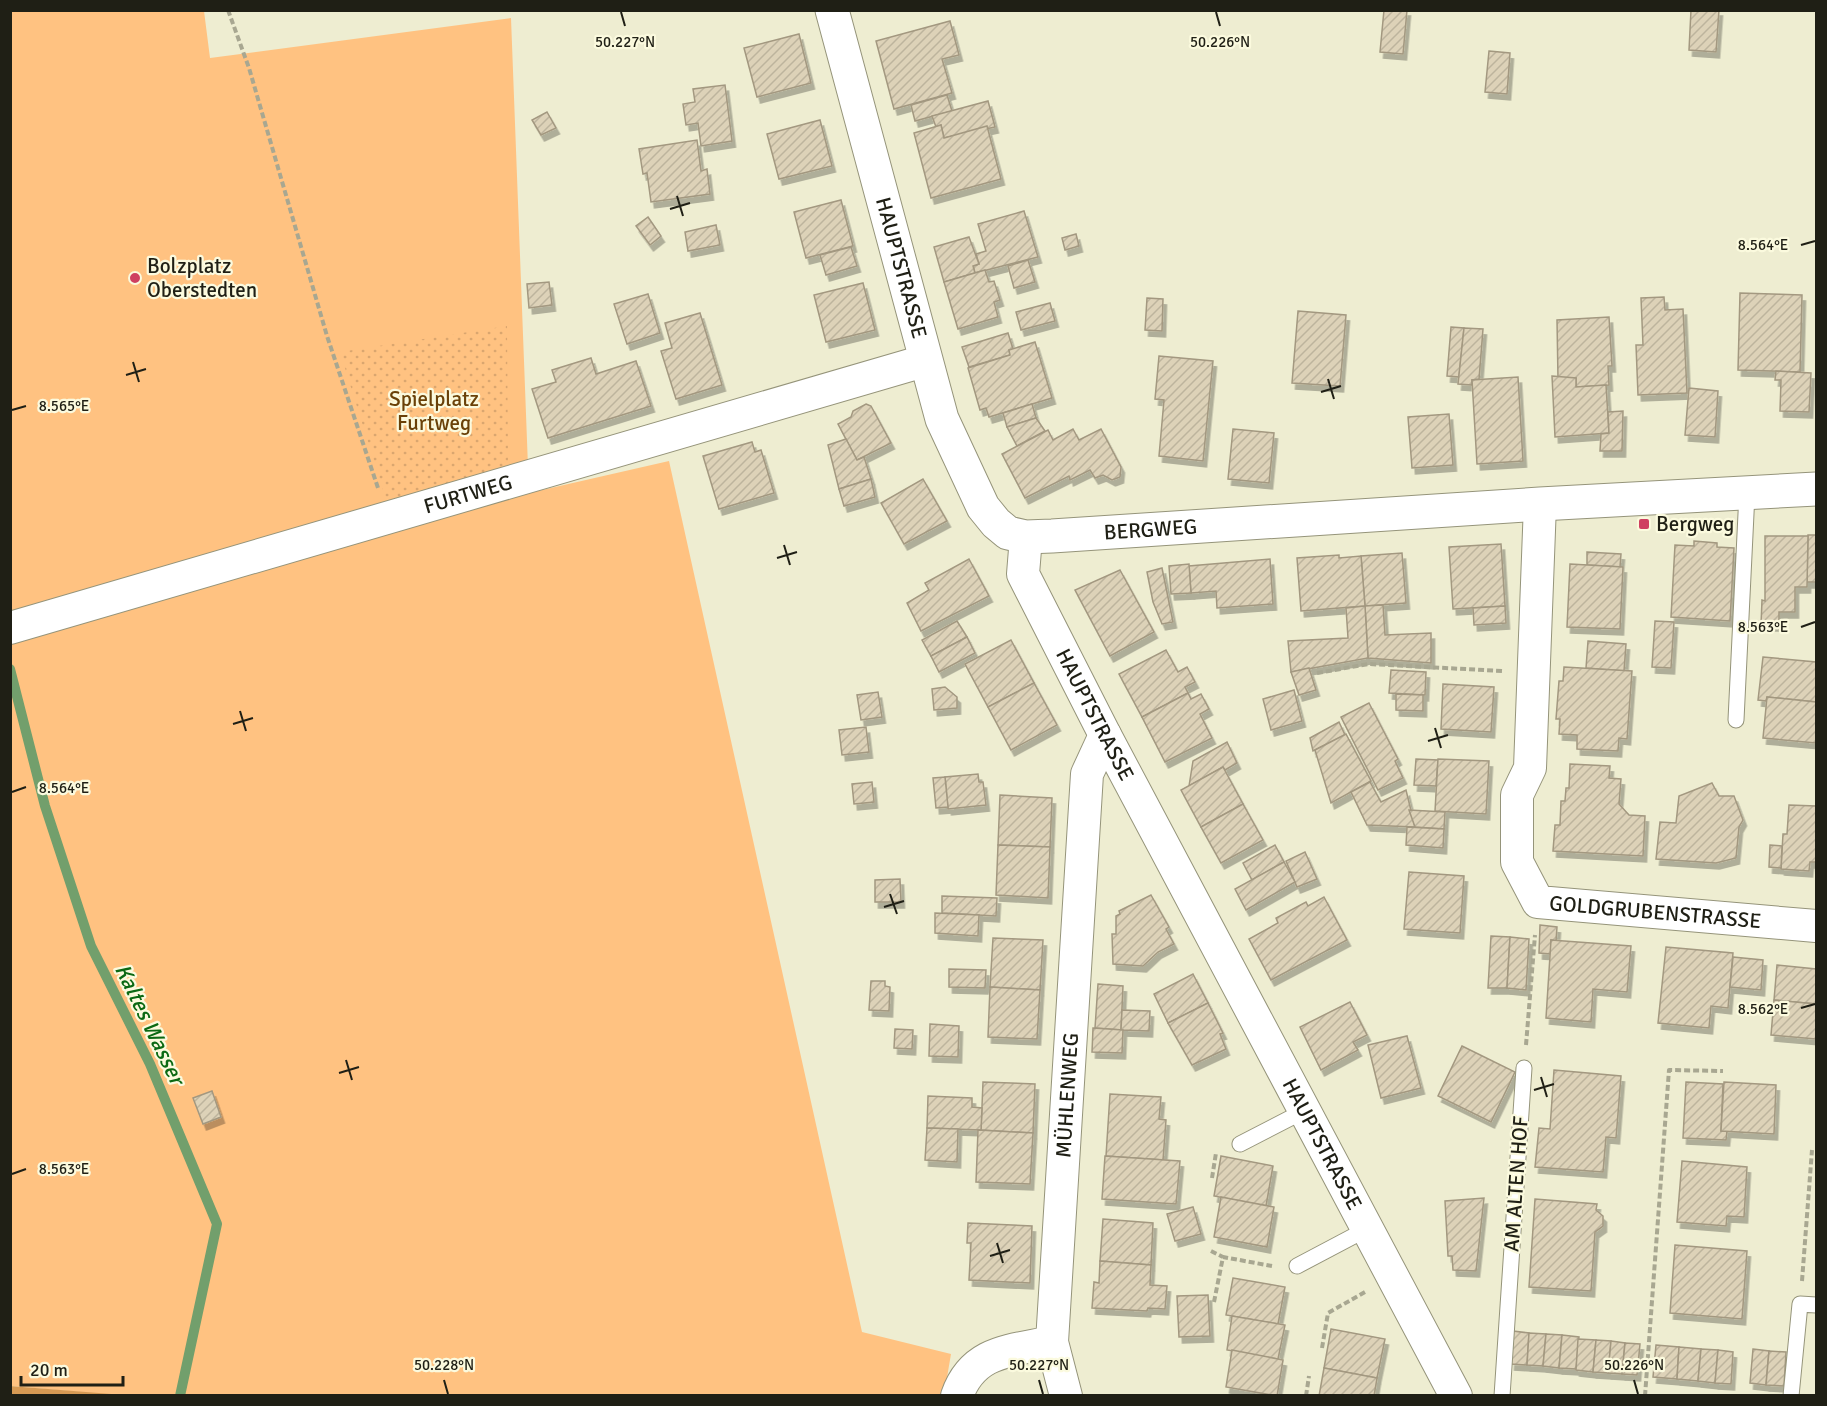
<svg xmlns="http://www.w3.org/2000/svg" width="1827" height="1406" viewBox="0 0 1827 1406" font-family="Signika,sans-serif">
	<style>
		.grass { fill: #ffc281 }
		.forest { fill: url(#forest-crowns) }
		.park { fill: url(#park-dots) }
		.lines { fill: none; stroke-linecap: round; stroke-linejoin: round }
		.stream { stroke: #729f6c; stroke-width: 10 }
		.building { fill: url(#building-hatch); stroke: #a39880; stroke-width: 1.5; filter: url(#shadow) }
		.service-casing { stroke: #95947a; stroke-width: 17 }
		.minor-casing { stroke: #95947a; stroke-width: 34 }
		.tertiary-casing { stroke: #95947a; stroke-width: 35 }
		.path { stroke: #a8a791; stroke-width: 4; stroke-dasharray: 6 3; stroke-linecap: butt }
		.service { stroke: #fff; stroke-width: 15 }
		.minor { stroke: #fff; stroke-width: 32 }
		.tertiary { stroke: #fff; stroke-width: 33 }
		.ticks { fill: none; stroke: #1f1f15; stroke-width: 2 }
		.poi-dot { fill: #cf3f60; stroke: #fbfade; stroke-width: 2 }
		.labels { text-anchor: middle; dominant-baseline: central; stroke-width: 4.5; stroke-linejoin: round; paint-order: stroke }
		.poi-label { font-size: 21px; fill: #1f1f15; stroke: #fbfade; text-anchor: start }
		.street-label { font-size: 21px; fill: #1f1f15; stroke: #fbfade }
		.park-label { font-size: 21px; fill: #6a4108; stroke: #fbfade }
		.water-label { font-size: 22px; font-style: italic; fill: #0b6913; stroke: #fbfade }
		.ticks-label { font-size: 15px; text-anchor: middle; fill: #1f1f15; stroke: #fbfade; stroke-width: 4.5; stroke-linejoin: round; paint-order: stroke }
	</style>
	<defs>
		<pattern id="forest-crowns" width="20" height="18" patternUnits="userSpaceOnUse" patternTransform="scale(1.5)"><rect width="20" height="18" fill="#d79a54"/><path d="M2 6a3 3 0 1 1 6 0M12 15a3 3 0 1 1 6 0" fill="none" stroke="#ae7d44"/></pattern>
		<pattern id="park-dots" width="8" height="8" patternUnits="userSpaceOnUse" patternTransform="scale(1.5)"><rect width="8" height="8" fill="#ffc281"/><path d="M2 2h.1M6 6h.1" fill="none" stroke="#daa66f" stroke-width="1.8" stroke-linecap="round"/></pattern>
		<pattern id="building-hatch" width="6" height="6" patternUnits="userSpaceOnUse" patternTransform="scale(1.5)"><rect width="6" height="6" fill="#ddd2b8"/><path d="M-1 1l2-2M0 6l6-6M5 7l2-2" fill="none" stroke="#bdb49d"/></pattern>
		<filter id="shadow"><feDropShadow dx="3.5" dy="6" stdDeviation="0" flood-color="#0004"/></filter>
	</defs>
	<rect width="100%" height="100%" fill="#eeedd1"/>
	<polygon class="grass" points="10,11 204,11 210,58 511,18 529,493 669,461 862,1332 951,1354 944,1395 125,1396 11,1386"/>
	<polygon class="forest" points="10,1386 124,1395 125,1395 11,1395"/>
	<polygon class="park" points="507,326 508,465 387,503 340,352"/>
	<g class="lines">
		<polyline class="stream" points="10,669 45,806 91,946 150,1064 217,1224 180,1396"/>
	</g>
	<g class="building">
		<polygon points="1384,10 1407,10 1403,54 1380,52"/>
		<polygon points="1691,10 1719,10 1716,52 1689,50"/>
		<polygon points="950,21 959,55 942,59 952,93 894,109 876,41"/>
		<polygon points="799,34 811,83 757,97 744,48"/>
		<polygon points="1489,51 1510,53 1507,94 1485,92"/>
		<polygon points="725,85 732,141 701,146 698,123 686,125 683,104 695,102 693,89"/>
		<polygon points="947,95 952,111 915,121 911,105"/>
		<polygon points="988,101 995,127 944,138 941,125 936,127 932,116"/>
		<polygon points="547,112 556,128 541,135 532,120"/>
		<polygon points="820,120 832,166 779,179 767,134"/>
		<polygon points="941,125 944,138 987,126 1001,179 931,198 914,133"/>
		<polygon points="697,140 701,171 707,169 710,194 651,202 647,173 643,174 639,149"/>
		<polygon points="841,200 853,246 806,258 794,212"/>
		<polygon points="1024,211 1038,257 975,273 973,266 979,264 976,254 986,251 978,224"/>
		<polygon points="648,217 661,236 650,245 636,226"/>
		<polygon points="716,225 720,245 688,251 685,232"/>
		<polygon points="1076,234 1079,246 1065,250 1062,238"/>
		<polygon points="969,237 979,264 973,266 975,273 944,282 934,247"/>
		<polygon points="851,247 857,266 826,275 820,255"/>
		<polygon points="1028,260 1035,282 1014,288 1008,266"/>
		<polygon points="985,270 989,282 994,281 1000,300 994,302 998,317 958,329 944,282"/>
		<polygon points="549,282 552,305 529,308 527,284"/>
		<polygon points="863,283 875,330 826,342 814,295"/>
		<polygon points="1740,293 1802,295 1800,372 1738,370"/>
		<polygon points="648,294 660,333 627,344 614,304"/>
		<polygon points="1664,297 1665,310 1683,309 1687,393 1638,395 1636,345 1643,345 1641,298"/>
		<polygon points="1147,298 1163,299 1162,331 1145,330"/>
		<polygon points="1050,303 1055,321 1021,330 1016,312"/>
		<polygon points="1298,311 1346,315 1340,386 1292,383"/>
		<polygon points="700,313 722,385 676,399 661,351 672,348 665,323"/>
		<polygon points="1609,317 1612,366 1608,366 1609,385 1576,387 1576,378 1558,379 1557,320"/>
		<polygon points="1451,327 1464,328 1459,377 1447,376"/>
		<polygon points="1464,328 1483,329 1479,379 1472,380 1472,385 1458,384"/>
		<polygon points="1008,333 1013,349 1009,350 1010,355 969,367 962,347"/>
		<polygon points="1035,342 1052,398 989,417 986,408 980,410 968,368 1010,355 1009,350"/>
		<polygon points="1159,356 1213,361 1203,461 1159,456 1164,400 1155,399"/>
		<polygon points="591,358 596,374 636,361 651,406 548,438 532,389 556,382 552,370"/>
		<polygon points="1776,371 1811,373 1809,412 1780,411 1781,380 1775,380"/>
		<polygon points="1552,376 1576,378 1576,387 1606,385 1609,433 1555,437"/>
		<polygon points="1518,377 1523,461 1477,464 1472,380"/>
		<polygon points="1689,388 1718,391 1715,437 1685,435"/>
		<polygon points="866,404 871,406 891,443 857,460 838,424 851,417 853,411"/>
		<polygon points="1032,404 1036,418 1007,427 1003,413"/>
		<polygon points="1623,411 1622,451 1600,451 1601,434 1609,433 1608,412"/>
		<polygon points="1449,414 1453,465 1412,468 1408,417"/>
		<polygon points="1036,418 1045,431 1017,446 1007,427"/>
		<polygon points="1073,429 1079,440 1101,429 1121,467 1120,477 1112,480 1103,475 1095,478 1090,470 1070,480 1069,476 1025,498 1002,454 1048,430 1053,440"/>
		<polygon points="1233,429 1274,433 1269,483 1228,479"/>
		<polygon points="846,439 857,460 864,457 871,479 839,489 828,445"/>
		<polygon points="752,442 755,452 761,450 774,493 719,509 703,456"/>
		<polygon points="871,479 875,497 844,506 839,489"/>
		<polygon points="923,479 947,521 904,544 881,503"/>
		<polygon points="1808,535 1816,535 1816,582 1807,582"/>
		<polygon points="1765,536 1808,536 1807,587 1795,587 1795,612 1779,612 1779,625 1761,625 1762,600 1765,601"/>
		<polygon points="1694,541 1717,543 1717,547 1734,548 1730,621 1671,617 1675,545 1694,546"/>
		<polygon points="1501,544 1505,606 1453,609 1449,547"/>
		<polygon points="1587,552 1621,554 1620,567 1587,565"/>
		<polygon points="1402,553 1406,603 1365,606 1361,556"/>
		<polygon points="1339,555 1339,558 1361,556 1365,606 1301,611 1297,558"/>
		<polygon points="969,559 989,596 921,631 907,603 929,590 925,583"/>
		<polygon points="1270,559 1273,604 1217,608 1216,591 1191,593 1189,566"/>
		<polygon points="1189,564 1191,593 1171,594 1169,566"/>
		<polygon points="1570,564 1623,567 1620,629 1567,627"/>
		<polygon points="1162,568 1173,622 1162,624 1153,602 1147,572"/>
		<polygon points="1120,570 1154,632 1110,656 1075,590"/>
		<polygon points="1383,605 1385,635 1431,633 1431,663 1368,658 1365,606"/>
		<polygon points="1365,606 1368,658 1291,672 1288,641 1348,638 1346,608"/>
		<polygon points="1505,606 1506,623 1474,625 1473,608"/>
		<polygon points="957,621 967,637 931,656 922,640"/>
		<polygon points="1655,621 1674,622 1671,668 1652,667"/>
		<polygon points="967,637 975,653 939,672 931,656"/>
		<polygon points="1011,640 1034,683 988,707 965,664"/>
		<polygon points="1588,641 1626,644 1624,671 1586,668"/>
		<polygon points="1166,650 1178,672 1187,667 1195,682 1185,687 1188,693 1142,717 1119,674"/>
		<polygon points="1763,657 1816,662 1816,702 1767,697 1766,701 1758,700"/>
		<polygon points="1564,667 1632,671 1627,739 1619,738 1618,751 1577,749 1577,735 1559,734 1560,719 1556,719 1559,681 1563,681"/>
		<polygon points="1309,668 1316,690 1299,695 1291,672"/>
		<polygon points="1391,670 1426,672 1425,695 1389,693"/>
		<polygon points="1034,683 1057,725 1011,750 988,707"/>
		<polygon points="1443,684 1494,687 1491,732 1441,729"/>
		<polygon points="945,687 957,697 957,708 934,710 932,689"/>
		<polygon points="1294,690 1302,721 1271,730 1263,699"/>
		<polygon points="878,692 882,717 861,720 857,695"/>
		<polygon points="1188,693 1191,699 1201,694 1209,709 1200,714 1212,738 1165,762 1142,717"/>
		<polygon points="1396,694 1423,695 1423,711 1396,710"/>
		<polygon points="1767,697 1816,702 1816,743 1763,738"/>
		<polygon points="1369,703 1398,759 1395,761 1403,778 1378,790 1341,717"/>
		<polygon points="1339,722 1345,735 1313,751 1310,738"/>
		<polygon points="866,727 869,752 842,755 839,730"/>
		<polygon points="1346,734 1371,781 1331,803 1315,750"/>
		<polygon points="1227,742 1237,763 1225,770 1223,767 1189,786 1193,761"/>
		<polygon points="1416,759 1438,760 1436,786 1414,785"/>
		<polygon points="1438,759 1489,761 1486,814 1435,811"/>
		<polygon points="1570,764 1610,766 1609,778 1621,779 1619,804 1629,815 1645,816 1643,856 1553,851 1555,825 1560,825 1561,801 1565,801 1566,788 1569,788"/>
		<polygon points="1223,767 1243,804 1201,827 1181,790"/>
		<polygon points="978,774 979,782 983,782 986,805 948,809 945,777"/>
		<polygon points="945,777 948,807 936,808 933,778"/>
		<polygon points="872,782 874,802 854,804 852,784"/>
		<polygon points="1370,782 1381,802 1406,790 1415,827 1367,825 1351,792"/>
		<polygon points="1712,783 1719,796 1734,796 1743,820 1739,827 1736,858 1716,863 1656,859 1660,822 1676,823 1679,796"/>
		<polygon points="1000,795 1052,798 1050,847 998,845"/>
		<polygon points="1243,804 1263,840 1221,863 1201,827"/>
		<polygon points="1789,805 1816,806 1816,862 1810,862 1809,871 1781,869 1783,834 1787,834"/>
		<polygon points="1409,810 1445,812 1444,829 1415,827"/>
		<polygon points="1407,827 1444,829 1443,848 1406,845"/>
		<polygon points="998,845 1050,847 1048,898 996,895"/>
		<polygon points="1275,845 1284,862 1252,880 1243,863"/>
		<polygon points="1770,845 1782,846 1781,868 1769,867"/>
		<polygon points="1305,852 1317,879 1297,887 1286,861"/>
		<polygon points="1284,862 1295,882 1246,910 1235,889"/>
		<polygon points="1409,872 1464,876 1460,933 1404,929"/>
		<polygon points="900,879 901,902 875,902 875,880"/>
		<polygon points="1151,895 1169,927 1166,929 1174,944 1158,952 1143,966 1113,964 1112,934 1116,934 1116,916 1120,914 1119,911"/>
		<polygon points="942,896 997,898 996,916 942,913"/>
		<polygon points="1324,897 1347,940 1271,980 1249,939 1278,923 1276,918 1306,902 1308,906"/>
		<polygon points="935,913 979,915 978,936 935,933"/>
		<polygon points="1540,925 1557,927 1556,941 1551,940 1551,954 1539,953"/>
		<polygon points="1491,936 1510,937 1507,988 1488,988"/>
		<polygon points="1510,937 1529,939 1526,990 1507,988"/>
		<polygon points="993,938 1043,940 1040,990 990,987"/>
		<polygon points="1551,940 1631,946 1627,992 1593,989 1591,1022 1546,1018"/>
		<polygon points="1666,947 1733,953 1728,1008 1711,1006 1709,1028 1658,1023"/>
		<polygon points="1733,957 1763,960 1761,990 1730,987"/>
		<polygon points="1777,965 1816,969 1816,1004 1774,1000"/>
		<polygon points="949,969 986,970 985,988 949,987"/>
		<polygon points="1193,974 1208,1003 1168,1023 1154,994"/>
		<polygon points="871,981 885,981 885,986 890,987 889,1011 869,1010"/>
		<polygon points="1098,984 1123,986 1121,1030 1095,1028"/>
		<polygon points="990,987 1040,990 1037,1039 988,1037"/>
		<polygon points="1774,1000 1816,1004 1816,1039 1771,1035"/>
		<polygon points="1350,1002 1367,1035 1353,1042 1358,1050 1321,1070 1300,1027"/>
		<polygon points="1208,1003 1223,1033 1220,1034 1226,1049 1192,1065 1168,1023"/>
		<polygon points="1122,1010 1150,1011 1149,1031 1121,1030"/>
		<polygon points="930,1024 959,1026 958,1057 929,1056"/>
		<polygon points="1093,1028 1123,1030 1122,1053 1092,1052"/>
		<polygon points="895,1029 913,1030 912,1049 894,1048"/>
		<polygon points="1407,1036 1421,1088 1381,1098 1368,1045"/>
		<polygon points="1462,1046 1515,1072 1491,1122 1438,1096"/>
		<polygon points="1554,1070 1621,1076 1616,1138 1606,1137 1603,1172 1535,1167 1539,1128 1550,1129"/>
		<polygon points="983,1082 1035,1084 1033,1133 981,1130"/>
		<polygon points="1686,1082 1723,1084 1721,1131 1727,1131 1726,1140 1683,1138"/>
		<polygon points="1724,1082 1776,1085 1774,1134 1721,1131"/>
		<polygon points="212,1091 221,1117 203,1124 193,1098"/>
		<polygon points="1110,1094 1161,1097 1159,1119 1166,1120 1163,1160 1106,1156"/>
		<polygon points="928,1096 972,1098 972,1107 982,1108 981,1130 927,1128"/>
		<polygon points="927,1128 958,1129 957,1162 925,1160"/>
		<polygon points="978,1130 1033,1133 1030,1184 976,1182"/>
		<polygon points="1105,1156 1180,1161 1176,1204 1102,1199"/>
		<polygon points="1221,1156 1273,1166 1266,1206 1214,1196"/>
		<polygon points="1682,1161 1747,1167 1744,1217 1727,1216 1726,1226 1677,1222"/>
		<polygon points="1221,1197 1274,1207 1267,1247 1214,1237"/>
		<polygon points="1484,1198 1476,1271 1453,1270 1452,1256 1448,1256 1445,1201"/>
		<polygon points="1535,1199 1597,1204 1596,1210 1603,1216 1603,1226 1595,1232 1591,1291 1529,1287"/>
		<polygon points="1193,1207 1201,1234 1175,1241 1167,1214"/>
		<polygon points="1103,1219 1153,1223 1151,1265 1100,1261"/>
		<polygon points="968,1223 1032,1226 1030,1283 969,1280 971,1243 967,1243"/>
		<polygon points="1675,1245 1747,1251 1742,1319 1670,1313"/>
		<polygon points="1100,1261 1151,1265 1150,1285 1167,1286 1165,1309 1148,1308 1147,1311 1092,1308 1094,1282 1099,1283"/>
		<polygon points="1233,1278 1285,1287 1278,1324 1226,1315"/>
		<polygon points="1208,1295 1210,1336 1179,1337 1177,1296"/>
		<polygon points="1232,1316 1285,1325 1278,1359 1227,1350"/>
		<polygon points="1331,1329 1385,1339 1377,1378 1324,1368"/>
		<polygon points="1513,1331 1529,1333 1527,1365 1511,1364"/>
		<polygon points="1529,1333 1546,1334 1543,1366 1527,1365"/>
		<polygon points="1546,1334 1562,1335 1559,1368 1543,1366"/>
		<polygon points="1562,1335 1579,1337 1576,1369 1559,1368"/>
		<polygon points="1578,1339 1596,1340 1593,1372 1576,1370"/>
		<polygon points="1596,1340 1611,1341 1608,1373 1593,1372"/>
		<polygon points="1611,1341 1625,1343 1622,1374 1608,1373"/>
		<polygon points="1625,1343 1640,1344 1637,1375 1622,1374"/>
		<polygon points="1656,1345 1679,1347 1677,1379 1653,1377"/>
		<polygon points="1679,1347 1701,1349 1698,1381 1677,1379"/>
		<polygon points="1701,1349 1718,1350 1715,1383 1698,1381"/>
		<polygon points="1753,1349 1769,1351 1766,1385 1750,1383"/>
		<polygon points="1232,1350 1283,1360 1277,1396 1226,1387"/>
		<polygon points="1718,1350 1733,1352 1731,1384 1715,1383"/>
		<polygon points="1769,1351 1786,1352 1784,1386 1766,1385"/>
		<polygon points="1324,1368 1377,1378 1374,1396 1319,1396"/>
	</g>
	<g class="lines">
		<defs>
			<g id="service">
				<polyline points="1736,720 1747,493"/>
				<polyline points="1240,1144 1304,1111"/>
				<polyline points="1297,1266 1367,1229"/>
				<polyline points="1502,1396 1524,1068"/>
				<polyline points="1791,1396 1800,1304 1816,1305"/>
			</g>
			<g id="minor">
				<path id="s1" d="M1540,504l-10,264 -13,27v67l21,40 278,24"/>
				<path id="s2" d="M1026,537l-3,37 82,161 351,661"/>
				<path id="s3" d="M10,628l914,-267"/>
				<path d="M957,1396c16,-46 54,-45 95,-54"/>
				<path id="s4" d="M1066,1396l-14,-54 35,-568 18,-39"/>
			</g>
			<g id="tertiary">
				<path id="s5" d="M832,10l110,409 41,88 13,16 12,10 18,4 26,-1 488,-32 276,-15"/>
			</g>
		</defs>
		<use href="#service" class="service-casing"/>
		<use href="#minor" class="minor-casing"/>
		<use href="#tertiary" class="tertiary-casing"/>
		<g class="path">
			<polyline points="228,10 249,68 327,336 378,488"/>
			<polyline points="1317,673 1369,664 1502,671"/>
			<polyline points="1526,1045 1535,935"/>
			<polyline points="1212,1178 1216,1153"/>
			<polyline points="1211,1251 1223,1257"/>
			<polyline points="1802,1281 1812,1150"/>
			<polyline points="1214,1302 1223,1257 1272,1266"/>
			<polyline points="1322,1348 1328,1313 1365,1292"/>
			<polyline points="1306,1396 1309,1376"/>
			<polyline points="1645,1396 1669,1070 1723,1071"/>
		</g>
		<use href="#service" class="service"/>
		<use href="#minor" class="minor"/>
		<use href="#tertiary" class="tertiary"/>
	</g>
	<path class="ticks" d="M621,12l4,14M1216,12l4,14M677,196l6,20M670,209l20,-6M1801,245l14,-4M133,362l6,20M126,375l20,-6M1328,379l6,20M1321,392l20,-6M12,410l14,-4M784,545l6,20M777,558l20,-6M1801,627l14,-5M240,711l6,20M233,724l20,-6M1435,728l6,20M1428,741l20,-6M12,792l14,-5M890,894l7,20M884,907l20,-6M1801,1008l14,-4M346,1060l6,20M339,1073l20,-6M1541,1077l6,20M1534,1090l20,-6M12,1174l14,-5M997,1243l6,20M990,1256l20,-6M444,1380l4,14M1039,1380l4,14M1634,1380l4,14"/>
	<g class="poi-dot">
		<circle cx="135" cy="278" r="6"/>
		<rect x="1638" y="518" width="12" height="12" rx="3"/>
	</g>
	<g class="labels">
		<g class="poi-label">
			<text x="147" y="266">Bolzplatz<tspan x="147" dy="24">Oberstedten</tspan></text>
			<text x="1656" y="524">Bergweg</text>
		</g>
		<g class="street-label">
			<text stroke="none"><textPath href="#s5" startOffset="267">HAUPTSTRASSE</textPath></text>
			<text stroke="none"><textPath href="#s3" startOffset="477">FURTWEG</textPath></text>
			<text stroke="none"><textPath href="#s5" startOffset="700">BERGWEG</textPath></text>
			<text stroke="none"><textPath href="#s2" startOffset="195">HAUPTSTRASSE</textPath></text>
			<text stroke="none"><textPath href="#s1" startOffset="524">GOLDGRUBENSTRASSE</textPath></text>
			<text stroke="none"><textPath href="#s4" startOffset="303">MÜHLENWEG</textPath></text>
			<text stroke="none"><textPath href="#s2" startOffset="681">HAUPTSTRASSE</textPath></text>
			<text transform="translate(1516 1184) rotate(-86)">AM ALTEN HOF</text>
		</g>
		<g class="park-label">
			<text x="434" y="399">Spielplatz<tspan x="434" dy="24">Furtweg</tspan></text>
		</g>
		<g class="water-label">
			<text transform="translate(150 1024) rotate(64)">Kaltes Wasser</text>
		</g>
	</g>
	<g class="ticks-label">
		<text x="625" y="47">50.227°N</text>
		<text x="1220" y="47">50.226°N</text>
		<text x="1763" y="250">8.564°E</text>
		<text x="64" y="411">8.565°E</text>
		<text x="1763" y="632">8.563°E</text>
		<text x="64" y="793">8.564°E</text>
		<text x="1763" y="1014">8.562°E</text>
		<text x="64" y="1174">8.563°E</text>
		<text x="444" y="1370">50.228°N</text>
		<text x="1039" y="1370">50.227°N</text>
		<text x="1634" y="1370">50.226°N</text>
	</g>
	<rect width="1827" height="1406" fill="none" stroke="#1f1f15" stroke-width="24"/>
	<path d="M21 1376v9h102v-9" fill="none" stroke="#1f1f15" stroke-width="3"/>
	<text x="30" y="1376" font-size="18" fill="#1f1f15" stroke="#fbfade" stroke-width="4.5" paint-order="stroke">20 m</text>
</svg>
